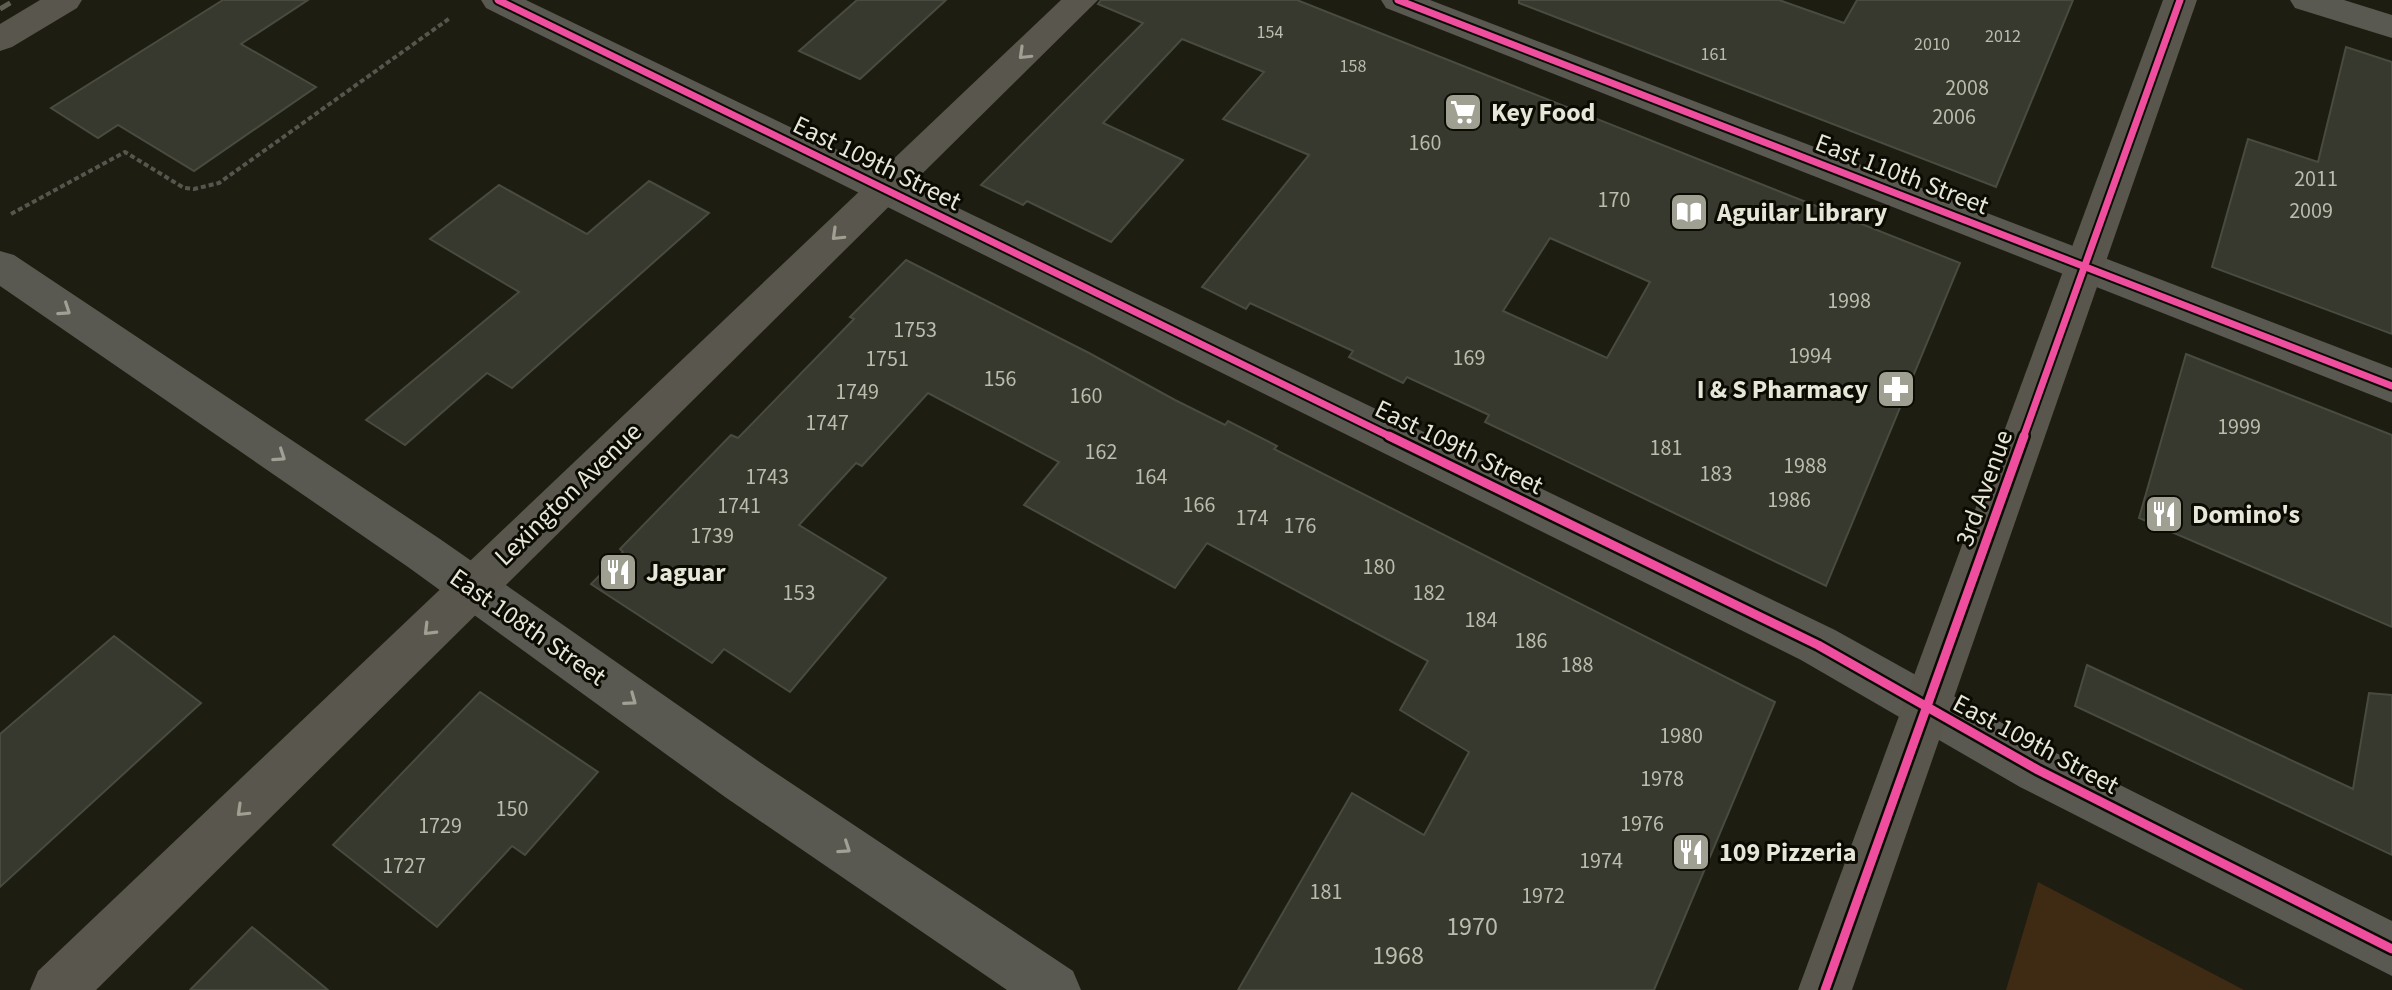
<svg xmlns="http://www.w3.org/2000/svg" width="2392" height="990" viewBox="0 0 2392 990" font-family="'Source Sans 3',sans-serif">
	<style>
		.green { fill: #3f2a13 }
		.building { fill: #37392f; stroke: #494b41; stroke-width: 2; fill-rule: evenodd }
		.lines { fill: none; stroke-linecap: round; stroke-linejoin: round }
		.path { stroke: #57554d; stroke-width: 4; stroke-dasharray: 5 3; stroke-linecap: butt }
		.minor { fill: #595851; fill-rule: evenodd }
		.major { fill: #59574d; fill-rule: evenodd }
		.rail { stroke: #5e5e55; stroke-width: 5; stroke-dasharray: 12 12; stroke-linecap: butt }
		.cycleway-far1-casing { stroke: #0b0b03; stroke-width: 11 }
		.cycleway-casing { stroke: #0b0b03; stroke-width: 14 }
		.cycleway-far1 { stroke: #ef4d9e; stroke-width: 7 }
		.cycleway { stroke: #ef4d9e; stroke-width: 9 }
		.oneway { stroke: #a09f92 }
		.oneway2 { stroke: #a0a094 }
		.labels { text-anchor: middle; dominant-baseline: central; stroke-width: 6; stroke-linejoin: round; paint-order: stroke }
		.far-number-label { font-size: 18px; fill: #babcae }
		.number-label { font-size: 22px; fill: #babcae }
		.poi-label { font-size: 26px; font-weight: bold; fill: #e6e7d8; stroke: #0b0b03; text-anchor: start }
		.street-label { font-size: 26px; fill: #e6e7d8; stroke: #0b0b03 }
		.near-number-label { font-size: 26px; fill: #babcae }
	</style>
	<rect width="100%" height="100%" fill="#1d1d11"/>
	<polygon class="green" points="2038,882 2244,990 2006,990"/>
	<g class="building">
		<polygon points="223,0 308,0 241,44 316,87 194,171 118,125 98,138 51,108"/>
		<polygon points="857,0 946,0 860,79 799,51"/>
		<path d="M1101,0h196l663,263 -134,323 -341,-164 4,-7 -82,-38 -4,6 -54,-26 4,-6 -103,-48 -4,6 -44,-22 107,-132 -86,-36 41,-47 -82,-33 -79,84 80,37 -72,82 -84,-41 -4,4 -42,-20 162,-162 -45,-19zM1550,238l100,44 -43,76 -104,-47z"/>
		<polygon points="1519,0 1779,0 1844,23 1857,0 2073,0 1996,187 1519,3"/>
		<polygon points="2346,47 2392,62 2392,334 2212,267 2248,139 2318,162"/>
		<polygon points="649,181 709,213 512,388 487,373 405,445 366,420 519,292 430,239 499,185 587,234"/>
		<polygon points="906,260 1089,353 1175,400 1225,425 1228,421 1277,446 1274,449 1775,702 1654,990 1238,990 1352,793 1424,835 1469,752 1400,710 1428,661 1207,543 1175,588 1024,505 1059,462 928,393 862,466 856,463 799,525 886,578 790,692 724,649 712,663 591,584 623,552 620,549 731,435 738,438 854,319 850,317"/>
		<polygon points="2186,354 2392,435 2392,627 2139,518"/>
		<polygon points="114,636 201,703 0,887 0,734"/>
		<polygon points="2087,665 2353,789 2369,693 2392,695 2392,855 2075,706"/>
		<polygon points="480,692 598,772 525,855 512,846 437,927 333,845"/>
		<polygon points="252,927 328,990 190,990"/>
	</g>
	<g class="lines">
		<polyline class="path" points="11,214 125,152 184,188 194,189 219,183 450,18"/>
		<g class="minor">
			<polygon points="481,0 526,0 1835,630 2056,753 2392,921 2392,976 2020,787 1801,660 486,8"/>
			<polygon points="1381,0 1430,0 2392,368 2392,403 1386,8"/>
			<polygon points="2290,0 2344,0 2392,15 2392,38 2295,8"/>
			<polygon points="0,251 14,255 440,539 761,763 1073,971 1081,990 1007,990 725,797 408,567 0,286"/>
		</g>
		<g class="major">
			<polygon points="40,0 82,0 77,8 12,47 0,51 0,24"/>
			<polygon points="1061,0 1098,0 96,990 30,990 38,971"/>
			<polygon points="2163,0 2197,0 1852,990 1798,990"/>
		</g>
		<polyline class="rail" points="0,9 15,0"/>
		<defs>
			<g id="cycleway-far1">
				<polyline points="498,0 1393,438"/>
				<polyline points="1398,0 2392,386"/>
				<polyline points="2023,438 2180,0"/>
			</g>
			<g id="cycleway">
				<polyline points="1389,436 1818,645 2038,770 2392,949"/>
				<polyline points="1825,990 2024,436"/>
			</g>
		</defs>
		<use href="#cycleway-far1" class="cycleway-far1-casing"/>
		<use href="#cycleway" class="cycleway-casing"/>
		<use href="#cycleway-far1" class="cycleway-far1"/>
		<use href="#cycleway" class="cycleway"/>
	</g>
	<defs><path id="oneway-chevron" d="M-2-3.5L2.5 0L-2 3.5" fill="none" stroke-width="1.6" stroke-linecap="round" stroke-linejoin="round" transform="scale(2)"/></defs>
	<g class="oneway">
		<use href="#oneway-chevron" transform="translate(1024 54) rotate(136)"/>
		<use href="#oneway-chevron" transform="translate(837 235) rotate(136)"/>
		<use href="#oneway-chevron" transform="translate(429 630) rotate(135)"/>
		<use href="#oneway-chevron" transform="translate(242 811) rotate(136)"/>
	</g>
	<g class="oneway2">
		<use href="#oneway-chevron" transform="translate(65 310) rotate(34)"/>
		<use href="#oneway-chevron" transform="translate(280 456) rotate(34)"/>
		<use href="#oneway-chevron" transform="translate(631 700) rotate(36)"/>
		<use href="#oneway-chevron" transform="translate(845 848) rotate(34)"/>
	</g>
	<defs>
		<symbol id="supermarket-square" viewBox="-11 -11 22 22"><rect x="-9" y="-9" width="18" height="18" rx="4" fill="#a0a092" stroke="#0b0b03"/><path d="M-6-5.5h2.5l.6 2H6L4.5 2H-2.5L-4.4-4H-6ZM-1.5 3.2a1.3 1.3 0 1 0 .1 0ZM3 3.2a1.3 1.3 0 1 0 .1 0Z" fill="#fff"/></symbol>
		<symbol id="library-square" viewBox="-11 -11 22 22"><rect x="-9" y="-9" width="18" height="18" rx="4" fill="#a0a092" stroke="#0b0b03"/><path d="M-6-4Q-3-5.5-.7-3.5V5Q-3 3-6 4ZM6-4Q3-5.5 .7-3.5V5Q3 3 6 4Z" fill="#fff"/></symbol>
		<symbol id="pharmacy-square" viewBox="-11 -11 22 22"><rect x="-9" y="-9" width="18" height="18" rx="4" fill="#a0a092" stroke="#0b0b03"/><path d="M-2-6h4v4h4v4h-4v4h-4v-4h-4v-4h4Z" fill="#fff"/></symbol>
		<symbol id="restaurant-square" viewBox="-11 -11 22 22"><rect x="-9" y="-9" width="18" height="18" rx="4" fill="#a0a092" stroke="#0b0b03"/><path d="M-5-6h1v4h1v-4h1v4h1v-4h1v5L-1.5 .5V6h-2V.5L-5-1ZM5-6V6H3V1.5H1.5Q1.5-4 5-6Z" fill="#fff"/></symbol>
	</defs>
	<g fill-rule="evenodd">
		<use href="#supermarket-square" x="1441" y="90" width="44" height="44"/>
		<use href="#library-square" x="1667" y="190" width="44" height="44"/>
		<use href="#pharmacy-square" x="1874" y="367" width="44" height="44"/>
		<use href="#restaurant-square" x="2142" y="492" width="44" height="44"/>
		<use href="#restaurant-square" x="596" y="550" width="44" height="44"/>
		<use href="#restaurant-square" x="1669" y="830" width="44" height="44"/>
	</g>
	<g class="labels">
		<g class="far-number-label">
			<text x="1270" y="32">154</text>
			<text x="2003" y="36">2012</text>
			<text x="1932" y="44">2010</text>
			<text x="1714" y="54">161</text>
			<text x="1353" y="66">158</text>
		</g>
		<g class="number-label">
			<text x="1967" y="88">2008</text>
			<text x="1954" y="117">2006</text>
			<text x="1425" y="143">160</text>
			<text x="2316" y="179">2011</text>
			<text x="1614" y="200">170</text>
			<text x="2311" y="211">2009</text>
			<text x="1849" y="301">1998</text>
			<text x="915" y="330">1753</text>
			<text x="1810" y="356">1994</text>
			<text x="1469" y="358">169</text>
			<text x="887" y="359">1751</text>
			<text x="1000" y="379">156</text>
			<text x="857" y="392">1749</text>
			<text x="1086" y="396">160</text>
			<text x="827" y="423">1747</text>
			<text x="2239" y="427">1999</text>
			<text x="1666" y="448">181</text>
			<text x="1101" y="452">162</text>
			<text x="1805" y="466">1988</text>
			<text x="1716" y="474">183</text>
			<text x="767" y="477">1743</text>
			<text x="1151" y="477">164</text>
			<text x="1789" y="500">1986</text>
			<text x="1199" y="505">166</text>
			<text x="739" y="506">1741</text>
			<text x="1252" y="518">174</text>
			<text x="1300" y="526">176</text>
			<text x="712" y="536">1739</text>
			<text x="1379" y="567">180</text>
			<text x="799" y="593">153</text>
			<text x="1429" y="593">182</text>
			<text x="1481" y="620">184</text>
			<text x="1531" y="641">186</text>
			<text x="1577" y="665">188</text>
			<text x="1681" y="736">1980</text>
			<text x="1662" y="779">1978</text>
			<text x="512" y="809">150</text>
			<text x="1642" y="824">1976</text>
			<text x="440" y="826">1729</text>
			<text x="1601" y="861">1974</text>
			<text x="404" y="866">1727</text>
			<text x="1326" y="892">181</text>
			<text x="1543" y="896">1972</text>
		</g>
		<g class="poi-label">
			<text x="1491" y="112">Key Food</text>
			<text x="1717" y="212">Aguilar Library</text>
			<text x="1868" y="389" text-anchor="end">I &amp; S Pharmacy</text>
			<text x="2192" y="514">Domino's</text>
			<text x="646" y="572">Jaguar</text>
			<text x="1719" y="852">109 Pizzeria</text>
		</g>
		<g class="street-label">
			<text transform="translate(877 163) rotate(26)">East 109th Street</text>
			<text transform="translate(1902 174) rotate(21)">East 110th Street</text>
			<text transform="translate(1459 447) rotate(26)">East 109th Street</text>
			<text transform="translate(1984 488) rotate(-70)">3rd Avenue</text>
			<text transform="translate(568 494) rotate(-44)">Lexington Avenue</text>
			<text transform="translate(528 627) rotate(35)">East 108th Street</text>
			<text transform="translate(2036 744) rotate(28)">East 109th Street</text>
		</g>
		<g class="near-number-label">
			<text x="1472" y="926">1970</text>
			<text x="1398" y="955">1968</text>
		</g>
	</g>
</svg>
